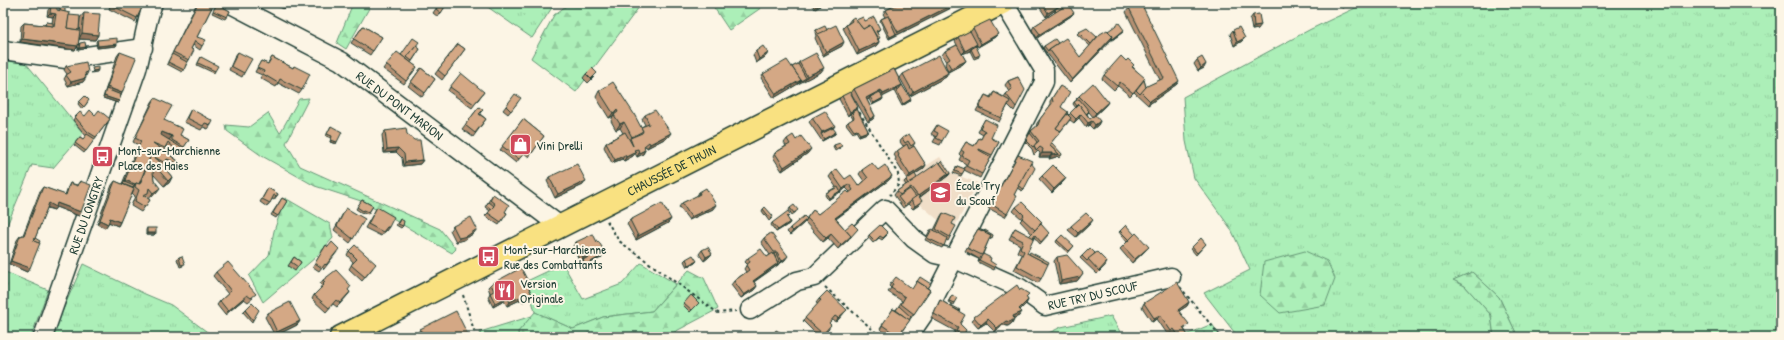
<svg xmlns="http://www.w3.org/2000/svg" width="1784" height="340" viewBox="0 0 1784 340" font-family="'Patrick Hand',sans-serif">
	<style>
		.built { fill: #f0dec8 }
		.grass { fill: url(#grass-tufts); stroke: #669676 }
		.forest { fill: url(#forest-firs); stroke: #669676 }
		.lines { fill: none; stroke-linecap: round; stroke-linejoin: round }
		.minor-casing { stroke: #1f3d34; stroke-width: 21 }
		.major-casing { stroke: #1f3d34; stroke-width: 25 }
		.path { stroke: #1f3d34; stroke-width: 2; stroke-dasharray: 3 3; stroke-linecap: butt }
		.minor { stroke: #fcf5e5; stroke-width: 18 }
		.major { stroke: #f9e181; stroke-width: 22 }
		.wall { fill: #b69072; stroke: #1f3d34; fill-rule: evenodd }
		.shaded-wall { fill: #94765d; stroke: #1f3d34 }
		.building { fill: #d4a885; stroke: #1f3d34 }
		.labels { text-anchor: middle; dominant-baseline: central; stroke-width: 4; stroke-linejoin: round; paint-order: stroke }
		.street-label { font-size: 13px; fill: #1f3d34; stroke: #fcf5e5 }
		.poi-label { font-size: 13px; fill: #1f3d34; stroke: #fcf5e5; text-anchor: start }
	</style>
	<defs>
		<pattern id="grass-tufts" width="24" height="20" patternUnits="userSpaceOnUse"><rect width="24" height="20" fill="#acefb8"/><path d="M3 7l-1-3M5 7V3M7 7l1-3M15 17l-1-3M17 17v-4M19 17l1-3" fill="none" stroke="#94ce9f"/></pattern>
		<pattern id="forest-firs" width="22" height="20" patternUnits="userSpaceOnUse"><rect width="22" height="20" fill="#acefb8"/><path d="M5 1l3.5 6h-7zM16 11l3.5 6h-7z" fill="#94ce9f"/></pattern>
	</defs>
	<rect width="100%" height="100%" fill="#fcf5e5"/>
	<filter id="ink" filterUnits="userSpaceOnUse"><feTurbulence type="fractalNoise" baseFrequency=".025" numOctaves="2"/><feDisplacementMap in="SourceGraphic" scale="8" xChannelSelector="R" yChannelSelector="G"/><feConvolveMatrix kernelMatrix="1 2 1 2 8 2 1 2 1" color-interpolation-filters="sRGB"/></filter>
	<g filter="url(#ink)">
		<polygon class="built" points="940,157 951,173 978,183 954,228 937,219 915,200 901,182"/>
		<g class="grass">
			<polygon points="482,3 555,3 532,38"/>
			<polygon points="1366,3 1781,3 1781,337 1518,337 1499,297 1472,272 1454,280 1465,286 1491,315 1494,337 1238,337 1204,293 1250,270 1231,229 1194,178 1186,141 1183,97 1311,29"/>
			<polygon points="3,55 25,62 83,133 53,168 32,165 3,235"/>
			<polygon points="641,263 676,284 652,311 603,317 573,329 535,312 527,281 563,264 583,299 622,284"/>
			<polygon points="83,264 145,294 171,305 214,337 51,337"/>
			<polygon points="3,271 48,290 31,337 3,337"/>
			<polygon points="532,316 518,332 519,337 481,337 480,332"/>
			<polygon points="1111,316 1123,337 1041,337 1061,327"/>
		</g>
		<g class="forest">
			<polygon points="353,3 372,3 346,49 337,43"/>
			<polygon points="570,3 642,3 576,92 531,58 554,15"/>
			<polygon points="711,3 768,3 729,30"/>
			<polygon points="309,98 286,143 300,166 440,229 456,249 452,253 361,201 315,186 262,156 227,131 226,125 249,127 268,113 280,133 299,99"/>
			<polygon points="285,198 330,224 333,238 316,257 263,302 249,276 269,255 274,231"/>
			<polygon points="1305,251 1327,261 1335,278 1325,305 1280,313 1260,295 1264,262"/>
			<polygon points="689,270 704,278 718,309 665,337 519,337 518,332 535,312 573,329 603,317 652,311"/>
			<polygon points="1472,272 1499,297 1518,337 1494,337 1491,315 1465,286 1453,280"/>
			<polygon points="1212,324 1221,337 1181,337"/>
		</g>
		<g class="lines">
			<defs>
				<g id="minor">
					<path id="s1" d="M229,3l112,58 219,165"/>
					<polyline points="3,50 66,59 143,48"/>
					<path id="s2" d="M750,310l47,-29 17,-4 71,-68 29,30 21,15 18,4 67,30 25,18 126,-29"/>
					<path id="s3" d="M43,337l94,-268c6,-22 8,-44 16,-66"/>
					<polyline points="908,337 932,302 1044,82 1044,70 1004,3"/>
				</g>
				<g id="major">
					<path id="s4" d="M341,337l661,-334"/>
				</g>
			</defs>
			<use href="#minor" class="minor-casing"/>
			<use href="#major" class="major-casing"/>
			<g class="path">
				<polyline points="856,107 898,174 899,184 890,195"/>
				<polyline points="607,221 619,241 718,313 736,311"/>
				<polyline points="825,287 881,337"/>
				<polyline points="1180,287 1221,337"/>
				<polyline points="463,295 476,337"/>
			</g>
			<use href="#minor" class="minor"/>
			<use href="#major" class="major"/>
		</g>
		<g class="wall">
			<polygon points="111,3 144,3 137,18 135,22 109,9"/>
			<polygon points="197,3 214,3 197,37 202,46 200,50 193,45 191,49 189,60 182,72 167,64"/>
			<polygon points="270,3 288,3 284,9"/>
			<polygon points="437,3 444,3 446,5 438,17 433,13 439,4"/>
			<polygon points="811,3 820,3 821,5 819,7 815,9"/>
			<polygon points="900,3 961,3 889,39 880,21 881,19 885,17 883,14 886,10"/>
			<polygon points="1037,3 1067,3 1066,4 1071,16 1037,38 1032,30 1034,26 1055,13 1054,11 1046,17"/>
			<polygon points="1165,3 1174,3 1167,6"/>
			<polygon points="1339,3 1350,3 1342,8"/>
			<polygon points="217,4 230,11 225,19 212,13"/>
			<polygon points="61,5 65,12 69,15 79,30 80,18 84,13 98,35 95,40 79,39 78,45 80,43 86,47 84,49 78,50 78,47 75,50 20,42 21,26 24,23 44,25 46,22 52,23 53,17 47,16 48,10 51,6 57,10 59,11 59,7"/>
			<polygon points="1129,8 1177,84 1148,105 1134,92 1135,91 1130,96 1118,86 1114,90 1102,79 1104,75 1133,67 1144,80 1146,87 1160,80 1126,12"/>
			<polygon points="1253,15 1258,29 1252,30 1250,19"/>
			<polygon points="851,19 865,21 880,29 877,32 879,42 876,46 857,55 843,28 848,23"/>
			<polygon points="363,26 382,37 370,55 351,43"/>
			<polygon points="973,28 995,37 978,47 977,45 976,46 979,57 974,59 970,51 962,54 966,61 963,64 948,72 945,64 946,62 942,55 945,51 957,45 955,41 958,37 971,31"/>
			<polygon points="816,30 827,30 842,46 823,56 815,38 816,36 815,32"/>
			<polygon points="1124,30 1123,32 1112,40 1111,40 1070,83 1043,48 1044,46 1058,43 1080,57 1090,46 1077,34 1079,32 1097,37 1108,31"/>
			<polygon points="1233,30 1242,41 1234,46 1230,34"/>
			<polygon points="97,40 117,44 116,46 97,48 96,42"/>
			<polygon points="458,44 465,49 442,80 435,74"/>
			<polygon points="416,46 420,49 411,63 417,67 404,84 383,69 386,65 401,55"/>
			<polygon points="756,51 768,53 765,57 756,63 753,55"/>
			<polygon points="120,52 122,93 118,103 103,98 105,91 117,56"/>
			<polygon points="238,52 244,73 242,77 229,70 235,56"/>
			<polygon points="201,57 215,71 214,73 197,65"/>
			<polygon points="272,57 293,68 294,66 302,90 299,94 278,83 276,87 260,78 262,75 255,72 261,61 268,64"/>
			<polygon points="1197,60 1204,68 1198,71 1194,64"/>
			<polygon points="799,62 821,72 804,80 774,98 761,78 763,74 792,67 798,64"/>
			<polygon points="66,66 88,72 83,82 68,86 64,79 67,74 64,70"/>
			<polygon points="421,68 435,79 422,97 408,86"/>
			<polygon points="894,69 910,101 902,106 894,91 882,97 883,98 882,100 872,105 869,99 867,100 875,116 873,119 868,122 851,93 854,89"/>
			<polygon points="948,73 946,77 910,96 900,78 903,74"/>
			<polygon points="586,74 594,77 588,83 583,78"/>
			<polygon points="1018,77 1016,107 1014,111 1008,105 999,122 976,111 985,95 990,97 994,92 1004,97 1006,94 1009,92 1005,85 1008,81"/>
			<path d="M1060,86l1,21 8,8 7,-7 -3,-4 1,-2 3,-2 -1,-1 3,-3 29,6 -3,4 -12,11 7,4 -2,4 -5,4 -4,-4 -3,2 -7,-9 -5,5 -4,-3 -21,25 13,9 -3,4 -2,-2 -1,1 -7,2 1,-2h-11l1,-4 -2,-2 -4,4 -2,-6 -7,-7 6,-11 5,-4 1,-4 13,-17v-5zM1089,112l4,5 -3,2 -3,-5z"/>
			<polygon points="450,87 484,92 472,108 448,91"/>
			<polygon points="599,91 641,127 645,125 642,119 645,115 668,137 647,148 646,146 644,147 645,150 643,154 637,157 635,153 633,156 624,161 622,159 612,163 604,147 606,143 623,133 620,128 616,130 611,121 613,116 609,118 596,97"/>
			<polygon points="842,96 857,109 868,131 867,133 859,136 856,131 853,133 846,124 848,122 853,119 850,114 848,116 839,99"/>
			<polygon points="155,98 164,120 180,135 189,140 177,156 166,146 164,150 178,161 174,167 165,163 163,166 172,177 169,183 164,186 153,174 156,193 149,198 146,195 145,196 150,200 141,212 131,206 135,196 132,193 120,222 118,226 109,222 105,228 97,224 112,185 115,181 122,184 138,145 133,142 152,102"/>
			<polygon points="79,102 88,102 82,109 78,104"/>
			<polygon points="518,102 508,114 503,110 506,106"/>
			<polygon points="479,107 480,114 486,119 473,137 462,129"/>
			<polygon points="191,109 211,125 208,129 203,127 201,130 184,122"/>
			<polygon points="95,115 110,119 84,153 74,145 80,137 83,139 86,136 73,120 75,117"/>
			<polygon points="812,118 833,128 835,134 822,141 809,122"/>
			<polygon points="523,119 544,136 529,157 524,153 516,163 500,150"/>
			<polygon points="985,119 991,138 999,142 982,174 980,178 964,170 961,176 953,173 957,166 964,169 966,164 959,160 961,156 959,154 966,142 974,146 979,138 981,139 983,135 978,132"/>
			<polygon points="937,125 942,141 940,145 933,142 936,137 931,134"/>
			<polygon points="331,126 336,144 330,142 331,138 326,136"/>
			<polygon points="385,131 407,134 423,160 420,164 403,166 402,158 396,152 384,153 382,135"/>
			<polygon points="902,138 915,143 913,146 926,165 923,169 907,179 895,160 896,158 894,155 897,151 906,145 903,146 900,142"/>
			<polygon points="787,139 796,140 808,153 782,171 773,157 775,153 786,146 784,143"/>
			<polygon points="834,145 840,148 835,151 833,147"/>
			<polygon points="1018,155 1031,163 1024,189 1022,191 1017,188 1014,195 1007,214 1005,217 988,208"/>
			<polygon points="862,170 878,170 892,176 889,180 836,219 845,229 858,229 838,249 828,238 823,242 805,222 790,235 787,232 790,228 806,219 813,210 818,214 850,192 846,188 840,193 839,192 828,200 825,195 826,193 836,187 829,177 832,173 859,186 864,181 859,174"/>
			<polygon points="950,173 949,175 919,198 922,201 919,205 913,209 908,204 903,208 894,195 897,191 906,185 904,182 906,180 917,178"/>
			<polygon points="1042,176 1066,178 1063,182 1052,193 1039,179"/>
			<polygon points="549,177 583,185 555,198 547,181"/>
			<polygon points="80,181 81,212 79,216 56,207 54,210 47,208 35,238 27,272 9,264 17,240 20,236 23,235 40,191 43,187 65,195 68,187 70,183 77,185"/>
			<polygon points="268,188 278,194 274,200 272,199 267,207 260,202"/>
			<polygon points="699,192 713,209 689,220 679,207 682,203 697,196"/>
			<polygon points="493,194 505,212 507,213 499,225 485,216 490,211 485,207"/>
			<polygon points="282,198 287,201 276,218 271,215"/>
			<polygon points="362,200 373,206 368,214 363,212 362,213 356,209"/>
			<polygon points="377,207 386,231 385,231 381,236 365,228"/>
			<polygon points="1016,207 1042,222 1041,224 1048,235 1040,244 1034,237 1027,253 1041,279 1038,283 1014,270 1022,255 1017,252 1020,245 1009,239 1015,228 1029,236 1032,234 1020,221 1022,219 1013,211"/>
			<polygon points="346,208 353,239 350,243 334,230"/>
			<polygon points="790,208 796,212 792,215 789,210"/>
			<polygon points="763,209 772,218 769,221 762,211"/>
			<polygon points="943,213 952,224 950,237 948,241 946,240 942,248 925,240 930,230 934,230 941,216"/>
			<polygon points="789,216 787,218 790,222 789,224 776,232 771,225 772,223"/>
			<polygon points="400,219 403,226 401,228 396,225"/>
			<polygon points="671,219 668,223 636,240 627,224 630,220"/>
			<polygon points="1090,224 1076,237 1068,230 1071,226"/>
			<polygon points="453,226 474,233 464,240 456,242 450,230"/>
			<polygon points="147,228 154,235 146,235 146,230"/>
			<polygon points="978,229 984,231 993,235 990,239 989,239 983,254 995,268 994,270 978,262 979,259 965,251"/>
			<polygon points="1120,231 1135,235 1146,250 1132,263 1120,249 1127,242 1119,232"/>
			<polygon points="771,233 785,260 754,282 757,286 754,290 741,298 731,285 734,281 746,272 744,269 747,264 745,262 748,258 767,257 770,255 761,242 764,238"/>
			<polygon points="869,235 887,235 882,240 879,238 873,243 868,237"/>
			<polygon points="1057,240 1074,246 1068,253 1056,242"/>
			<polygon points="576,242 599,251 602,256 601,258 584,266 582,262 580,262 573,246"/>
			<polygon points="1206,244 1196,255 1191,249 1192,247"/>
			<polygon points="326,245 337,252 324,269 322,267 319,271 313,267"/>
			<polygon points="702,250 712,254 709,257 704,261 699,254"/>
			<polygon points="349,251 373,268 362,281 349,269 353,262 347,255"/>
			<polygon points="1095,253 1107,262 1105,266 1097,274 1080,258 1082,256"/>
			<polygon points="179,257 183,266 180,267 177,259"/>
			<polygon points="294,257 301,262 295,271 288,266"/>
			<polygon points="1057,257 1081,276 1077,281 1059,284 1054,261"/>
			<polygon points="686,259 695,263 687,267 684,261"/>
			<polygon points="216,272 253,298 248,302 244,299 225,315 217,305 220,301 228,294 213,276"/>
			<polygon points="323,280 348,290 350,292 347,296 337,307 333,304 326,312 312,299 314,295 321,289 320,288 322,285 320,284"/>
			<polygon points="891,283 912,289 928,288 930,290 898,337 891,337 880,329 893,309 896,310 902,301 888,292 891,288 889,286"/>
			<polygon points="491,284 531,287 529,289 532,295 529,298 523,302 522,299 507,306 504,301 493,307 488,297 490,293 488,287"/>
			<polygon points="1020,290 1028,300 1026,304 1020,310 1019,316 1014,318 1012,323 1008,326 1003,325 995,332 986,323 978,328 972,321 974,317"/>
			<polygon points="952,295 954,303 953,305 948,302"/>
			<polygon points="819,299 844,313 836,322 832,320 829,323 829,329 821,337 819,337 803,321 818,304 816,303"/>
			<polygon points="940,300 959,311 960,324 963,337 955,337 953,335 955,331 931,318"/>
			<polygon points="1189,302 1187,306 1179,311 1186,328 1184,329 1189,337 1174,337 1171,333 1168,335 1157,319 1152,322 1142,307 1144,303"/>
			<polygon points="684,303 699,303 690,312 683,305"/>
			<polygon points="245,310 253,320 252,322 243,312"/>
			<polygon points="268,313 300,321 297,325 275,336 265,317"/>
			<polygon points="420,329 468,335 467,337 420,337 418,333"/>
		</g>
		<g class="shaded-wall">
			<polygon points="956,3 961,3 889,39 890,37 896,34 898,32"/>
			<polygon points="1064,3 1067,3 1056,10 1055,9 1054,11 1046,17 1048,13"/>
			<polygon points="1169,3 1174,3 1167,6"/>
			<polygon points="1347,3 1350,3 1342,8"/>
			<polygon points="50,13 56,14 53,17 47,16"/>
			<polygon points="1074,13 1071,16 1037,38 1040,34"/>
			<polygon points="1261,25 1258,29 1252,30 1254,26"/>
			<polygon points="1124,30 1123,32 1112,40 1113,39"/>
			<polygon points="82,33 98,35 95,40 79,39"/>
			<polygon points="998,34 995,37 978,47 981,44"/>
			<polygon points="1113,36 1111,40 1070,83 1072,80"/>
			<polygon points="1245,38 1242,41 1234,46 1237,42"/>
			<polygon points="22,39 78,46 75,50 20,42"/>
			<polygon points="844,42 842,46 823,56 826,52"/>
			<polygon points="879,42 876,46 857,55 859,51"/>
			<polygon points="117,44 116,46 97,48 98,46"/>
			<polygon points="977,44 974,48 971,49 970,51 962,54 965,51"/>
			<polygon points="86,47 84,49 78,50 79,48"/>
			<polygon points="768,53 765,57 756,63 759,59"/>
			<polygon points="966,61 963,64 948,72 951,68"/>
			<polygon points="1206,64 1204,68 1198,71 1201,68"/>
			<polygon points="824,68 821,72 798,84 799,82 806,78 807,76"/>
			<polygon points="98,70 97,72 91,73 93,71"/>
			<polygon points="948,73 946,77 910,96 913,92"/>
			<polygon points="86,78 83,82 68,86 71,82"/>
			<polygon points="801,80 798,84 774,98 776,94"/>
			<polygon points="1179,81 1177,84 1148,105 1150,101"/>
			<polygon points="902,85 899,89 896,90 895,89 894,91 880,98 883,94"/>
			<polygon points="107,87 122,93 120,97 106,89"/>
			<polygon points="881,90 879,94 870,97 869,99 863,102 866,98"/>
			<polygon points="104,96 119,101 118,103 103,98"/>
			<polygon points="883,98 882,100 872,105 874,103"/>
			<polygon points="911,99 910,101 902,106 903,104"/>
			<polygon points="1108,102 1105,106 1093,117 1096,113"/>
			<polygon points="858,107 856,111 852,112 848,116 850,112"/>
			<polygon points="617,110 613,116 609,118 613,113"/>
			<polygon points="1081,114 1079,118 1074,123 1076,119"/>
			<polygon points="875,116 873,119 868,122 870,119"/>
			<polygon points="1092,121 1089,125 1086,127 1088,123"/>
			<polygon points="1100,121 1098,125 1093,129 1095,125"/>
			<polygon points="624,122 620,128 616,130 620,124"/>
			<polygon points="835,126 832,130 821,134 822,132"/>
			<polygon points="868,131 867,133 859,136 860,134"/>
			<polygon points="162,132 172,136 169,140 159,136"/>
			<polygon points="836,132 835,134 822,141 824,139"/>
			<polygon points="671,133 668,137 647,148 650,144"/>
			<polygon points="331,140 337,142 336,144 330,142"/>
			<polygon points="398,148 396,152 384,153 387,149"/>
			<polygon points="811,149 808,153 782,171 784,167"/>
			<polygon points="645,150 643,154 637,157 639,153"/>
			<polygon points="636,152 633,156 624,161 626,157"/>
			<polygon points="1042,153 1052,153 1050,157 1039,157"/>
			<polygon points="1059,154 1056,157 1049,159 1052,155"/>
			<polygon points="625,155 622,159 612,163 615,160"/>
			<polygon points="167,159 178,161 174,167 165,163"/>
			<polygon points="423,160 420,164 403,166 405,162"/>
			<polygon points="926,165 923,169 907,179 910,175"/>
			<polygon points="950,173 949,175 916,200 918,196 948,174"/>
			<polygon points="892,176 889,180 832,221 835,218"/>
			<polygon points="172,177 169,183 164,186 168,181"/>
			<polygon points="1066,178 1063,182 1052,193 1054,189"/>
			<polygon points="125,180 135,184 133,188 122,184"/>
			<polygon points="586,181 583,185 555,198 558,194"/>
			<polygon points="849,184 846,188 840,193 843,189"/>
			<polygon points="160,188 156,193 149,198 153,193"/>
			<polygon points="840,191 839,193 828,200 829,198"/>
			<polygon points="922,201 919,205 913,209 915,206"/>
			<polygon points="49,203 57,203 81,212 79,216 56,207 54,210 46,207"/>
			<polygon points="716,205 713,209 689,220 691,217"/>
			<polygon points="110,218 120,222 118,226 108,222"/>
			<polygon points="671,219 668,223 636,240 638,236"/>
			<polygon points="807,219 804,223 790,235 793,231"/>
			<polygon points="100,220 108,224 105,228 97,224"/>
			<polygon points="1093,220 1090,224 1076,237 1078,233"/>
			<polygon points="790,222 789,224 776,232 778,230"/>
			<polygon points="387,227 389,227 386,231 384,230"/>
			<polygon points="477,229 474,233 464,240 456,242 459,238"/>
			<polygon points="147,233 156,233 154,235 146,235"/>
			<polygon points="831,234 828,238 823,242 826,238"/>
			<polygon points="851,236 848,240 838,249 841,245"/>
			<polygon points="1149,247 1146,250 1132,263 1135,259"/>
			<polygon points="601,249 598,253 583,260 580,262 583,258"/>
			<polygon points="712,254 709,257 704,261 706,257"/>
			<polygon points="602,256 601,258 584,266 585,265"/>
			<polygon points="788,256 785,260 750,284 753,281 778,263 780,263 782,261"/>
			<polygon points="11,261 30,268 27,272 9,264"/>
			<polygon points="697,261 695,263 687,267 689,265"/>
			<polygon points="1083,273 1077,281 1059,284 1061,281"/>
			<polygon points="757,286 754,290 741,298 744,295"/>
			<polygon points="350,292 347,296 337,307 340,303"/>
			<polygon points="247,295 244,299 225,315 228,311"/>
			<polygon points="524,295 522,299 507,306 510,302"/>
			<polygon points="532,295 529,298 523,302 526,298"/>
			<polygon points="507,297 504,301 493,307 495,303"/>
			<polygon points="1028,300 1026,304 1017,313 1019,309"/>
			<polygon points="1189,302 1187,306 1176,313 1178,310"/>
			<polygon points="847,310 844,313 836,322 838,318"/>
			<polygon points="1022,312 1019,316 1010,320 1013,316"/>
			<polygon points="1160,315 1157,319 1152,322 1154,318"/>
			<polygon points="988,319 986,323 978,328 981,325"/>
			<polygon points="1014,319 1012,323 1008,326 1003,325 995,332 997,328 1006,321"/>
			<polygon points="300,321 297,325 275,336 277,332"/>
		</g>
		<g class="building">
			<polygon points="112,3 144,3 137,18 111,5"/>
			<polygon points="198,3 214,3 197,37 206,40 202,46 195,41 191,49 194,50 189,60 173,52"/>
			<polygon points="440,3 444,3 446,5 441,13 436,9"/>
			<polygon points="814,3 820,3 821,5 816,7"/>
			<polygon points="900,3 956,3 898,32 886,10"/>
			<polygon points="1042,3 1064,3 1048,13"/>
			<polygon points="1065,3 1067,5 1056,12 1055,9"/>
			<polygon points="1139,3 1141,3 1179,81 1150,101 1141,92 1147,86 1164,78 1129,8"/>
			<polygon points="217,4 230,11 227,17 213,11"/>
			<polygon points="1068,4 1074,13 1040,34 1034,26"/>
			<polygon points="61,5 65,6 65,12 60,11"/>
			<polygon points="51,6 57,7 57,10 70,13 67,28 80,30 78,46 22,39 24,23 54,26 56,14 50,13"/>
			<polygon points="84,13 100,14 98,35 82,33"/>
			<polygon points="1259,14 1261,25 1254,26 1253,15"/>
			<polygon points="69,15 80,16 79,30 67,28"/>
			<polygon points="888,16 896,34 890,37 881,19"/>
			<polygon points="854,17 863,29 870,25 879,42 859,51 846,25 852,21 851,19"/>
			<polygon points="863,17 865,21 874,17 880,29 876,31 880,38 878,39 870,25 863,29 856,20"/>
			<polygon points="990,20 998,34 981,44 973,28"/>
			<polygon points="46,22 53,23 53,26 45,25"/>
			<polygon points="1119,23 1124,30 1113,39 1112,38 1113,36 1108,31"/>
			<polygon points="836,25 844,42 826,52 817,34"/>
			<polygon points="363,26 382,37 373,51 354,39"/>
			<polygon points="825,26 827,30 818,34 816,30"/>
			<polygon points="1239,27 1245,38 1237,42 1233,30"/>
			<polygon points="1087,28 1097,37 1091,44 1079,32"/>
			<polygon points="1107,30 1113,36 1072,80 1049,49 1066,38 1080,57 1100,34"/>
			<polygon points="970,31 977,44 965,51 958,37"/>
			<polygon points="117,38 117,44 98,46 97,40"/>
			<polygon points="413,38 419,42 406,59 411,63 401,55"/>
			<polygon points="1055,39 1058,43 1049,49 1048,51 1044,46"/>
			<polygon points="85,42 86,47 79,48 80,43"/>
			<polygon points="458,44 465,49 445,76 438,70"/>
			<polygon points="957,45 966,61 951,68 947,61 950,59 945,51"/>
			<polygon points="416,46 420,49 412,61 407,57"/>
			<polygon points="763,46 768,53 759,59 756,51"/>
			<polygon points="976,46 980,55 975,57 971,49"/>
			<polygon points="120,52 136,58 122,93 107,87"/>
			<polygon points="238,52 252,59 244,73 231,66"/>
			<polygon points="397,52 417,67 406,81 386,65"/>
			<polygon points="816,53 824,68 807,76 799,62"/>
			<polygon points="172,54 187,62 184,70 168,62"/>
			<polygon points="939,55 948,73 913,92 903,74"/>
			<polygon points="1121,56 1126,61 1128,59 1134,65 1132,67 1145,78 1133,93 1120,82 1117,86 1104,75"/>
			<polygon points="201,57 218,66 215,71 198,63"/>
			<polygon points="272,57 293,68 294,66 310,74 302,90 280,79 278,83 263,74 264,71 257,68 261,61 268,64"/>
			<polygon points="1202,57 1206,64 1201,68 1197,60"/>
			<polygon points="787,60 801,80 776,94 763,74"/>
			<polygon points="86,62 88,72 85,73 86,78 71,82 66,75 71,72 66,66"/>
			<polygon points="798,64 806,78 799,82 801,80 792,67"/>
			<polygon points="98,67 98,70 93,71 92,68"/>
			<polygon points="421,68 435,79 425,93 411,82"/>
			<polygon points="592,68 597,73 591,79 586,74"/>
			<polygon points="894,69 902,85 883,94 881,90 866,98 875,116 870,119 854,89"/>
			<polygon points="461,73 484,92 474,104 450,87"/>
			<polygon points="1018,77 1025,90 1016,107 1006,94 1012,89 1008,81"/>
			<polygon points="1144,80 1146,87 1140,94 1136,90"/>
			<polygon points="613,82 634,114 643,131 632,137 624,122 620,124 614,115 618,112 617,110 613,113 599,91"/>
			<polygon points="1093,83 1108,102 1096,113 1079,96"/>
			<polygon points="902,85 911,99 903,104 896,90 899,89"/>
			<polygon points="1060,86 1070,92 1061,107 1068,112 1056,128 1061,131 1049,145 1059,154 1052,155 1052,153 1042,153 1043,149 1040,147 1036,151 1034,145 1039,141 1031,131 1038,125 1040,119 1053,102 1052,98"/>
			<polygon points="106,89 121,95 119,101 104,96"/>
			<polygon points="850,92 858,107 850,112 842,96"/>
			<polygon points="880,92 883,98 874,103 870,97"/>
			<polygon points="994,92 1010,101 1001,118 979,108 985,95 991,98"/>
			<polygon points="515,94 521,98 511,111 506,106"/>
			<polygon points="85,96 89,100 84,107 79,102"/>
			<polygon points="155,98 172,106 164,120 183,129 180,135 189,140 184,147 172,140 172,136 162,132 161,135 182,148 179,152 168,142 165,148 153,143 178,161 177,163 167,159 165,163 151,155 139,184 136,183 135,184 125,180 141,141 135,138"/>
			<polygon points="1079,99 1089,111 1086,114 1079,104 1077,106 1074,102"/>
			<polygon points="1079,104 1090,119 1095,115 1100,121 1095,125 1092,121 1088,123 1081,114 1076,119 1070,113"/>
			<polygon points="479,107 483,110 479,114 486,119 475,133 465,125"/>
			<polygon points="191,109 213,121 211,125 205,123 203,126 187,118"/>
			<polygon points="857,109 868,131 860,134 857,130 854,131 848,122 854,118 852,112"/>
			<polygon points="90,110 95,115 99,110 110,119 96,137 88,132 75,117 80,112 85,116"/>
			<polygon points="655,110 671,133 650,144 649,142 644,146 645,150 639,153 638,149 634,150 636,152 626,157 625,155 615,160 606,143 625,132 633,146 630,138 642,133 643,131 641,127 649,124 645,115"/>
			<polygon points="825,111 835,126 822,132 812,118"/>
			<polygon points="1067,114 1071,118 1059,133 1061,131 1056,128"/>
			<polygon points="523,119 544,136 532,153 527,150 519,159 502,146"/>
			<polygon points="985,119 997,125 991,138 999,142 992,155 979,149 979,150 991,157 982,174 966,166 969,160 962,156 964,152 961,150 966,142 974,146 979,138 981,139 985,131 980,128"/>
			<polygon points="937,125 948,131 942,141 936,138 938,133 934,131"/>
			<polygon points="331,126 342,132 337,142 331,140 332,136 327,134"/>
			<polygon points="406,128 407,134 414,140 420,140 423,160 405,162 404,154 398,148 387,149 385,131"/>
			<polygon points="833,128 836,132 824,139 821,134"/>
			<polygon points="1030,133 1037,142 1033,147 1026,140"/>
			<polygon points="87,134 95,139 86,151 75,143 80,137 83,139"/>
			<polygon points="909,134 915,143 911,146 908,141 905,143 902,138"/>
			<polygon points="793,135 796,140 801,136 811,149 784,167 775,153 790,144 787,139"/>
			<polygon points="840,143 842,146 836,149 834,145"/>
			<polygon points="1052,143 1062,154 1061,156 1058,154 1059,154 1049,145"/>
			<polygon points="907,144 909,149 914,146 926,165 910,175 898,156 899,155 897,151"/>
			<polygon points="151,155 158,160 172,177 168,181 156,167 153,172 154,180 160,188 153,193 149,188 148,193 143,195 150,200 145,207 135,201 139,190 135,187 136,183 140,184"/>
			<polygon points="1018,155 1032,161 1014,195 1017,196 1007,214 991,204"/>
			<polygon points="942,161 950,173 947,176 948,174 940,163"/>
			<polygon points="939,162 948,174 918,196 911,187 900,195 897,191"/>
			<polygon points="872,163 878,170 885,165 892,176 835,218 851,236 841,245 831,234 826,238 807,218 813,210 818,214 847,191 849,193 853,190 849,184 843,189 832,173 837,169 845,179 851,175 859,186 868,178 862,170"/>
			<polygon points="1031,163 1035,168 1024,189 1018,186"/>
			<polygon points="577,164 586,181 558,194 549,177"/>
			<polygon points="1053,165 1066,178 1054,189 1042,176"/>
			<polygon points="957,166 965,169 962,174 955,171"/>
			<polygon points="915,174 917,178 908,184 906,180"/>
			<polygon points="80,181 91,185 81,212 57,203 56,207 49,203 34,241 40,243 30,268 11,261 20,236 24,235 43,187 66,195 70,183 78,186"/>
			<polygon points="115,181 134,189 120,222 110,218 108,224 100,220"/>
			<polygon points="124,182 134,186 133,188 123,184"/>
			<polygon points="838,187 840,191 829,198 826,193"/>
			<polygon points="268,188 278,194 277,196 274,195 270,203 262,199"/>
			<polygon points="706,188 716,205 691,217 682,203 700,194 699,192"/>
			<polygon points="910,189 916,197 905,206 898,197"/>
			<polygon points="493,194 509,205 505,212 507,213 501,222 488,213 495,204 490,200"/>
			<polygon points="918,195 922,201 915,206 911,200"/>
			<polygon points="282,198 287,201 278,216 273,213"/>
			<polygon points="362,200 373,206 369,212 364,210 363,211 357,207"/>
			<polygon points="489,202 494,206 491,209 486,205"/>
			<polygon points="1022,202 1042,222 1035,230 1022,218 1024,215 1016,207"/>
			<polygon points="662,203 671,219 638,236 630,220"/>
			<polygon points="794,205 798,210 794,213 790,208"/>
			<polygon points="377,207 394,217 389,227 387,227 383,232 368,224"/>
			<polygon points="765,207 773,216 771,219 763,209"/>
			<polygon points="346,208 365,219 353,239 337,226"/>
			<polygon points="788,211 790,214 787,217 790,222 778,230 772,223"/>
			<polygon points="943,213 955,218 952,224 956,226 950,237 936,229"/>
			<polygon points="1086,213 1093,220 1078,233 1071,226"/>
			<polygon points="804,216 807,219 793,231 790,228"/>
			<polygon points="471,217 477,229 467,236 459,238 453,226"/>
			<polygon points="400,219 404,221 403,226 398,224"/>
			<polygon points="852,223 858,229 850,238 851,236 845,229"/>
			<polygon points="1041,224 1049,233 1041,242 1035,235 1033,238 1029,236"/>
			<polygon points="880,225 888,233 883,238 880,236 875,241 869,235"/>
			<polygon points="1126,225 1135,235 1129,240 1120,231"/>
			<rect x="147" y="228" width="9" height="5"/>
			<polygon points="1015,228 1034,238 1027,253 1048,264 1041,279 1017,266 1024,251 1020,248 1023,241 1011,235"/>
			<polygon points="932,229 947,238 944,246 927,238"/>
			<polygon points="978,229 991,235 982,255 967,248"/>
			<polygon points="985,230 993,235 992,238 990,237 991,235 984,231"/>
			<polygon points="771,233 788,256 782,261 777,252 774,252 764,238"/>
			<polygon points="1136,233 1149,247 1135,259 1123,246"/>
			<polygon points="593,234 597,242 598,241 602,247 601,249 583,258 576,242"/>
			<polygon points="1062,235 1074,246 1069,251 1057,240"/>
			<polygon points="35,238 40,241 39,243 34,241"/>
			<polygon points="1201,238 1206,244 1197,253 1192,247"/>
			<polygon points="332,242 339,249 326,265 325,264 322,268 315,263 326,245 328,247"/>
			<polygon points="355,245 376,264 365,277 351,265 357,259 349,251"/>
			<polygon points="708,247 712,254 706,257 702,250"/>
			<polygon points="1090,248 1095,253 1087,261 1082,256"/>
			<polygon points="761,249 767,257 773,253 778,263 753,281 757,286 744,295 734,281 749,270 746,265 750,262 748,258"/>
			<polygon points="599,251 602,256 585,265 583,260"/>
			<polygon points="1030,252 1049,262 1048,264 1029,254"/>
			<polygon points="1097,252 1107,262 1099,271 1088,259"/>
			<polygon points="776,253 780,263 777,265 778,263 774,254"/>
			<polygon points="983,254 991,258 990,261 996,265 995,268 979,260"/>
			<polygon points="693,255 697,261 689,265 686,259"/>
			<polygon points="1067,255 1083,273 1080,277 1061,281 1057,257"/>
			<polygon points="182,256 185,264 181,265 179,257"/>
			<polygon points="294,257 301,262 298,267 291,262"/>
			<polygon points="228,262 256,294 251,298 247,295 228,311 220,301 231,291 216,272"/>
			<polygon points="521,268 531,287 529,288 532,295 526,298 524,295 510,302 507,297 495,303 490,293 494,291 491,284"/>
			<polygon points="336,270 351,286 348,290 350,292 340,303 336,300 329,308 314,295 324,285 323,284 325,282 323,280"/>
			<polygon points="896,277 912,289 917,281 930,290 914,314 901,304 905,297 891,288 893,284 891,283"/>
			<polygon points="920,277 931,284 928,288 917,281 916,283"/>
			<polygon points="1177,282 1189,302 1178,310 1189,324 1183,328 1189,337 1176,337 1176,336 1178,335 1174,329 1171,331 1160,315 1154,318 1144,303"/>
			<polygon points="1017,285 1020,290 1021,289 1029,294 1026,297 1028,300 1019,309 1022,312 1013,316 1014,319 1010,322 1006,321 997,328 988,319 981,325 974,317"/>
			<polygon points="827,291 847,310 838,318 835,316 829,323 831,325 823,334 805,318 821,300 819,299"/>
			<polygon points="691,295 699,303 692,310 684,303"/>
			<polygon points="952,295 957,298 954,303 949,301"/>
			<polygon points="940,300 965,315 960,324 966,330 963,337 956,331 958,327 934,314"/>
			<polygon points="290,302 300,321 277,332 268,313"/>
			<polygon points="252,303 259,310 253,320 245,310"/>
			<polygon points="951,305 960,310 959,311 950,306"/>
			<polygon points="899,306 911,317 909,320 896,310"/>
			<polygon points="893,309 910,320 898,336 882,325"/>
			<polygon points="456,311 468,335 464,337 424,337 420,329"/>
			<polygon points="776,330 787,336 787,337 772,337"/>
			<polygon points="380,331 383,337 367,337"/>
		</g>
	</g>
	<defs>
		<symbol id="shop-square" viewBox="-11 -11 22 22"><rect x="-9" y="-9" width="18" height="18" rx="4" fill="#d1495b" stroke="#fcf5e5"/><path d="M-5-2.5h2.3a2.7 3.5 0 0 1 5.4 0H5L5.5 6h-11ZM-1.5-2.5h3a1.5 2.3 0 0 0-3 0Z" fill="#fff"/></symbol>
		<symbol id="bus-square" viewBox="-11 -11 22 22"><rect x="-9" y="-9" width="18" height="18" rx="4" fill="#d1495b" stroke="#fcf5e5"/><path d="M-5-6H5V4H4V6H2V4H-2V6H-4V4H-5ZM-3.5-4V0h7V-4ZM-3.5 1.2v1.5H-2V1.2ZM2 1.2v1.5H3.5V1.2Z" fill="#fff"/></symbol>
		<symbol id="school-square" viewBox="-11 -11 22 22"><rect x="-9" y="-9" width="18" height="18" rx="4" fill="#d1495b" stroke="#fcf5e5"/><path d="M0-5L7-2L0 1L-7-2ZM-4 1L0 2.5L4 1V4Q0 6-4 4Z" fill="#fff"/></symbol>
		<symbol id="restaurant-square" viewBox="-11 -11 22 22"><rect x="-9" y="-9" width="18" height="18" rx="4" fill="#d1495b" stroke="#fcf5e5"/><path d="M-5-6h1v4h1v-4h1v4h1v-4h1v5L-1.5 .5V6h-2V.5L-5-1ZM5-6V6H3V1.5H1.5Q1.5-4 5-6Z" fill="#fff"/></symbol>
	</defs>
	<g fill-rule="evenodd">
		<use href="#shop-square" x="508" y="132" width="25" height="25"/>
		<use href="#bus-square" x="90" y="144" width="25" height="25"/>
		<use href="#school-square" x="928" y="180" width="25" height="25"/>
		<use href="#bus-square" x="476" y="244" width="25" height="25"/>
		<use href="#restaurant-square" x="492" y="278" width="25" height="25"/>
	</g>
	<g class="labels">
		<g class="street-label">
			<text stroke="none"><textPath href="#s1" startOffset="200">RUE DU PONT MARION</textPath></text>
			<text stroke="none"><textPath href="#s4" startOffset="370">CHAUSSÉE DE THUIN</textPath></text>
			<text stroke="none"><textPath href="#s3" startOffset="129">RUE DU LONGTRY</textPath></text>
			<text stroke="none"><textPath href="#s2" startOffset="410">RUE TRY DU SCOUF</textPath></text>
		</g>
		<g class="poi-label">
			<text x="536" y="145">Vini Drelli</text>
			<text x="118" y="150">Mont-sur-Marchienne<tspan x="118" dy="15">Place des Haies</tspan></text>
			<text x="956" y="185">École Try<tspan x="956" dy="15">du Scouf</tspan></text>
			<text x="504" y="249">Mont-sur-Marchienne<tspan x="504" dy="15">Rue des Combattants</tspan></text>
			<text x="520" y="283">Version<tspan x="520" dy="15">Originale</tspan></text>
		</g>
	</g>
	<rect width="1784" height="340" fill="none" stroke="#fcf5e5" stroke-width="16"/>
	<rect x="8" y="8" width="1768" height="324" fill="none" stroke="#1f3d34" stroke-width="1.5" filter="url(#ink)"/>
</svg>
